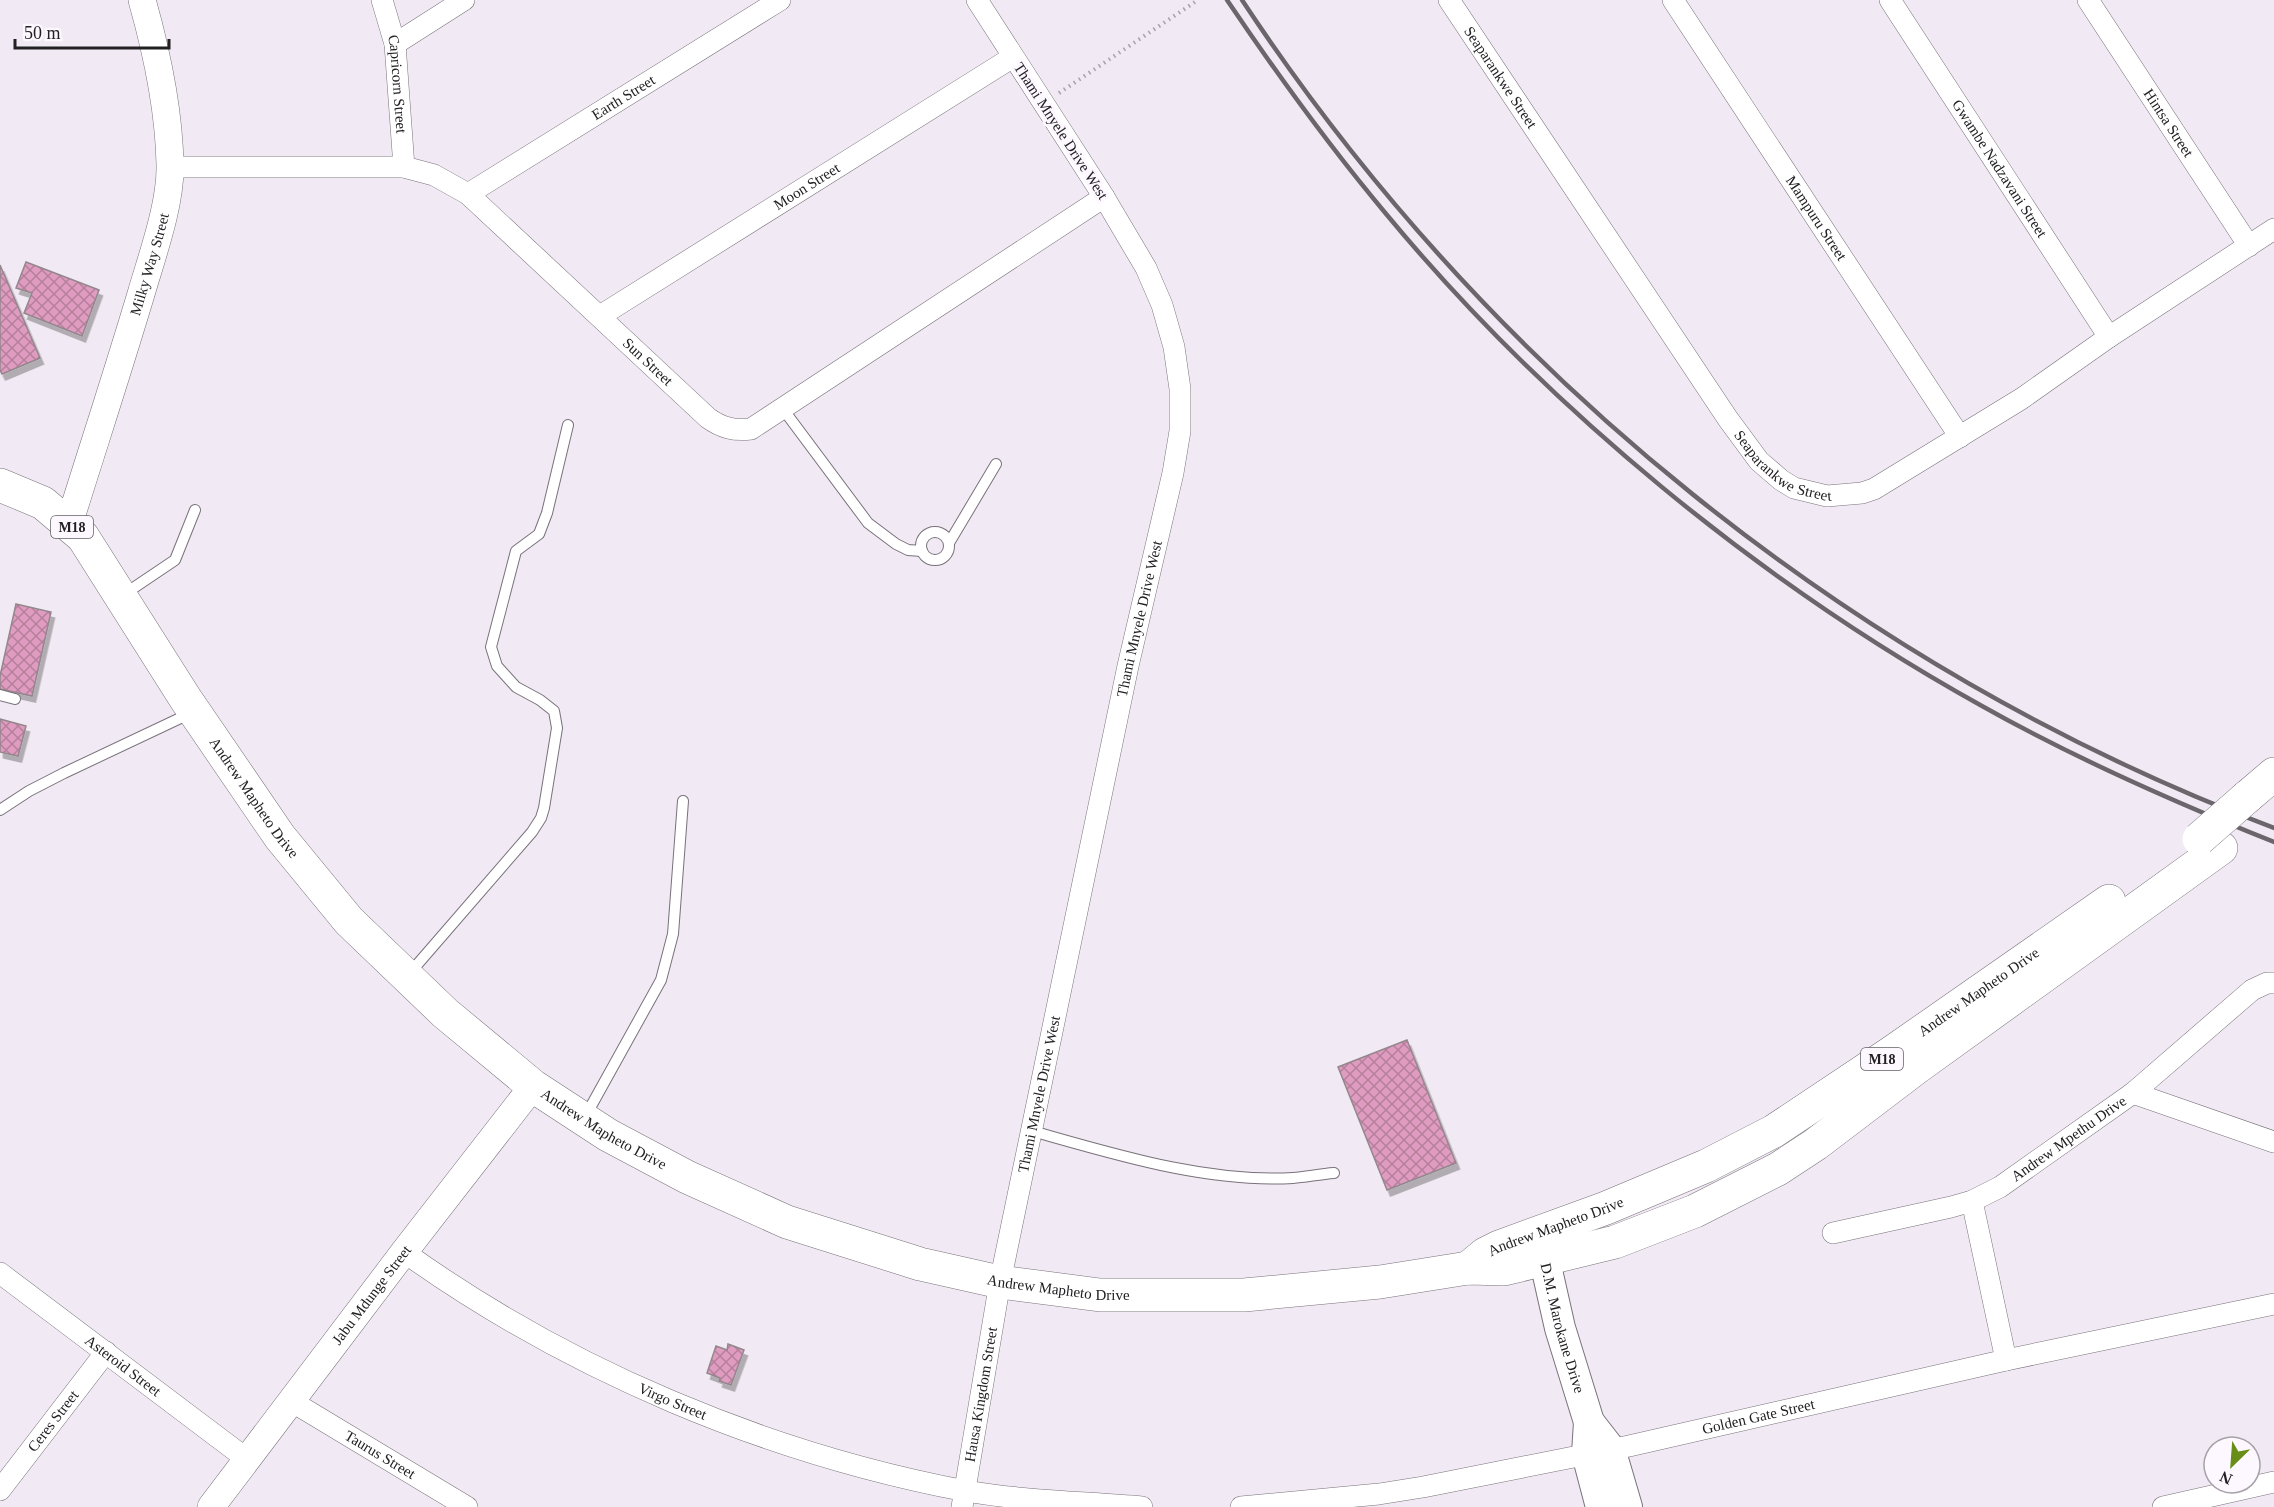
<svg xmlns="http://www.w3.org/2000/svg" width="2274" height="1507" viewBox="0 0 2274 1507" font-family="'Times New Roman',serif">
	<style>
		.building { fill: url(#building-cross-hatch); stroke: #93878d; stroke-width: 1.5; filter: url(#shadow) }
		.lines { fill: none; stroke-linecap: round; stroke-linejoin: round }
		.service-casing { stroke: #79727b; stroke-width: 12 }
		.minor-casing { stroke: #79727b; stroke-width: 22 }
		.tertiary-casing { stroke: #79727b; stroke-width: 28 }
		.secondary-casing { stroke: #79727b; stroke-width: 32 }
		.primary-casing { stroke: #79727b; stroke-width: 34 }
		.path { stroke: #a8a2aa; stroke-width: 4; stroke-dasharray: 1.5 4.5; stroke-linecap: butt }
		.service { stroke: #fff; stroke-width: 10 }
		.minor { stroke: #fff; stroke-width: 21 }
		.tertiary { stroke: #fff; stroke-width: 27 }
		.secondary { stroke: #fff; stroke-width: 30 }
		.primary { stroke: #fff; stroke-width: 33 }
		.rail { stroke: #6b666c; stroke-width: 4.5 }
		.primary-bridge-casing { stroke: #79727b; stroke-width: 34; stroke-linecap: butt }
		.primary-bridge { stroke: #fff; stroke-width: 33 }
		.labels { text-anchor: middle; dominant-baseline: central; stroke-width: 6; stroke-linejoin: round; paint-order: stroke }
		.shield { fill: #fdf7ff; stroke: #646065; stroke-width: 1.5 }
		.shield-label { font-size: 14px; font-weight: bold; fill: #222023 }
		.street-label { font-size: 15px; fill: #222023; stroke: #fdf7ff }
	</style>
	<defs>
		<pattern id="building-cross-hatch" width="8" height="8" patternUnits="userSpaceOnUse" patternTransform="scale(1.5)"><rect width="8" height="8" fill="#e09cc0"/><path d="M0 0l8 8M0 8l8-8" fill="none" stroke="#b57f9c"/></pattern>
		<filter id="shadow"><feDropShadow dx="3.5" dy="6" stdDeviation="0" flood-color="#0004"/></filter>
	</defs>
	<rect width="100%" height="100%" fill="#f1e9f3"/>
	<g class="building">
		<polygon points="26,262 99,290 82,336 24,313 32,293 16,288"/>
		<polygon points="0,265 40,358 2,374 0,370"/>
		<polygon points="16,604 51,612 32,696 0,689 0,676"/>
		<polygon points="0,719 26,726 18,756 0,752"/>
		<polygon points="1407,1040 1456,1163 1387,1190 1338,1067"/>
		<polygon points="728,1344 744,1350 731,1385 719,1381 720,1378 707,1373 716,1346 727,1350"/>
	</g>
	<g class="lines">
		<defs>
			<g id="service">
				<polyline points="783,409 868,523 896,544 908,550 922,551"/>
				<circle cx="935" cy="546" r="14"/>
				<polyline points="949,543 996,464"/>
				<polyline points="123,595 175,560 195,510"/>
				<polyline points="0,695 15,699"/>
				<polyline points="0,810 29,791 64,773 191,713"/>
				<polyline points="409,974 532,832 541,818 544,808 557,728 554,711 540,700 516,687 497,666 491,647 516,551 539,534 547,513 568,425"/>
				<polyline points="585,1117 661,980 673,934 683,801"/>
				<path d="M1032,1131c82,23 174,52 261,47 13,-1 27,-4 41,-5"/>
			</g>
			<g id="minor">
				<path id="s1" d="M382,0l13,44 9,123"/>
				<path id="s2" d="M1449,0l279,419 31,42 22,19 13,8 33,8 35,-3 12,-4 147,-90 88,-62 165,-108"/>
				<path id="s3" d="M1673,0l287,437"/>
				<path id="s4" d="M1890,0l219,337"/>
				<path id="s5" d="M2088,0l161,246"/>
				<polyline points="395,44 464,0"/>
				<path id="s6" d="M170,167h234l30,8 34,19 240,224c14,10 26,13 43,11l353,-232"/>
				<path id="s7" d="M468,194l312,-194"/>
				<path id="s8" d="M600,316l413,-259"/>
				<polyline points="2133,1093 2274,1142"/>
				<polyline points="1972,1201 2006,1360"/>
				<path id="s9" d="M1833,1233l118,-26 21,-6 28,-14 133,-94 119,-103 15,-7h7"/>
				<path id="s10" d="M404,1252c165,118 362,201 562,239 57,10 118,11 176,16"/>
				<path id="s11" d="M0,1273l248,187"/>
				<path id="s12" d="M291,1401l176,106"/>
				<path id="s13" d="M0,1490l106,-138"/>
				<path id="s14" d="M962,1507l38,-225 128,-616 45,-193 7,-42v-42l-6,-42 -12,-42 -16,-37 -42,-71 -127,-197"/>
				<path id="s15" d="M1241,1507l138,-13 44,-7 206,-41 377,-86 268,-56"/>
				<polyline points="2163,1507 2274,1482"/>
			</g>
			<g id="tertiary">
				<path id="s16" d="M69,524c24,-77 49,-153 72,-230 11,-38 30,-90 29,-129 -1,-56 -13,-112 -28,-165"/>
				<path id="s17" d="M211,1507l193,-255 129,-166"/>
			</g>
			<g id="secondary">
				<path id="s18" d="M1539,1235l21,93 29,94 21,27 17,58"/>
				<polyline points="1589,1422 1587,1454 1601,1507"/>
			</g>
			<g id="primary">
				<path id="s19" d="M0,485l43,18 40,34 102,161 95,139 69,84 96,92 88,73 75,49 79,42 100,45 133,42 80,18 100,13h144l136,-13 88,-14 36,1 111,-27 80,-31 83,-42 38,-25 100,-76 305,-220"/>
				<polyline points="2247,797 2274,774"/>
				<path id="s20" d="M1468,1268l17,-14 14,-7 107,-39 100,-42 68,-35 117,-78 218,-152"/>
			</g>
		</defs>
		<use href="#service" class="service-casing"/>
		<use href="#minor" class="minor-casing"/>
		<use href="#tertiary" class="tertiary-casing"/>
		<use href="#secondary" class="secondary-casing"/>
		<use href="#primary" class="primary-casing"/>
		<polyline class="path" points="1059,93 1198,0"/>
		<use href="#service" class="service"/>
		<use href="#minor" class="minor"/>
		<use href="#tertiary" class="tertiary"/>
		<use href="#secondary" class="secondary"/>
		<use href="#primary" class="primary"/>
		<g class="rail">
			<path d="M1227,0c50,74 102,146 160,215 160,193 375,369 595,491 94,53 192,96 292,136"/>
			<path d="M1242,0c247,374 612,669 1032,828"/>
		</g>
		<defs>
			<polyline id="primary-bridge" points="2199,839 2247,797"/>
		</defs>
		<use href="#primary-bridge" class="primary-bridge-casing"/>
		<use href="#primary-bridge" class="primary-bridge"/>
	</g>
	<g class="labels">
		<g class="shield">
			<rect x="51" y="516" width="42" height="22" rx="4.5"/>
			<rect x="1861" y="1048" width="42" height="22" rx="4.5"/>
		</g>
		<g class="shield-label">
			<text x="72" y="527">M18</text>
			<text x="1882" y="1059">M18</text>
		</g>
		<g class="street-label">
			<text stroke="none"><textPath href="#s2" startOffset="93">Seaparankwe Street</textPath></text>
			<text stroke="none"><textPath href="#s1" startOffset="86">Capricorn Street</textPath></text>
			<text stroke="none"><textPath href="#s7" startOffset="183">Earth Street</textPath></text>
			<text stroke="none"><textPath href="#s5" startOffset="147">Hintsa Street</textPath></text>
			<text transform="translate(1061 131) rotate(57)">Thami Mnyele Drive West</text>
			<text stroke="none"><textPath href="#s4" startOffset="201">Gwambe Nadzavani Street</textPath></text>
			<text stroke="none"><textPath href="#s8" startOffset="244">Moon Street</textPath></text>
			<text stroke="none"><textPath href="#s3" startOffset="261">Mampuru Street</textPath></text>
			<text stroke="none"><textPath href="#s16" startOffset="272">Milky Way Street</textPath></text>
			<text stroke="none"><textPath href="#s6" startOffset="550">Sun Street</textPath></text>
			<text stroke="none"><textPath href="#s2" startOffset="579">Seaparankwe Street</textPath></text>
			<text stroke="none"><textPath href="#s14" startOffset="906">Thami Mnyele Drive West</textPath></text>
			<text stroke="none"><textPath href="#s19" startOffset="411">Andrew Mapheto Drive</textPath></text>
			<text stroke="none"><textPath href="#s20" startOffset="584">Andrew Mapheto Drive</textPath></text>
			<text stroke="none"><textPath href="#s14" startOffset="420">Thami Mnyele Drive West</textPath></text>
			<text stroke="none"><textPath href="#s19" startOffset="897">Andrew Mapheto Drive</textPath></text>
			<text stroke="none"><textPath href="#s9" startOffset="258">Andrew Mpethu Drive</textPath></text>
			<text stroke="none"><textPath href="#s20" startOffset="98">Andrew Mapheto Drive</textPath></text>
			<text stroke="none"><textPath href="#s19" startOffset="1383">Andrew Mapheto Drive</textPath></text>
			<text stroke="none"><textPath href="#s17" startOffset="266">Jabu Mdunge Street</textPath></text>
			<text stroke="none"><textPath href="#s18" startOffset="96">D.M. Marokane Drive</textPath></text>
			<text stroke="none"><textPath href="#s11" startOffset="154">Asteroid Street</textPath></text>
			<text stroke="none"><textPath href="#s14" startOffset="114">Hausa Kingdom Street</textPath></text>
			<text stroke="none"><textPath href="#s10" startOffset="308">Virgo Street</textPath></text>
			<text stroke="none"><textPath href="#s15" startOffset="526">Golden Gate Street</textPath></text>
			<text stroke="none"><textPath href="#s13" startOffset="87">Ceres Street</textPath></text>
			<text stroke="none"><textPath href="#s12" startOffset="104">Taurus Street</textPath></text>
		</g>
	</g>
	<g transform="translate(2232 1465) rotate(205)"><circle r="28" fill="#fdf7ff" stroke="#a5a1a7" stroke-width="1.5"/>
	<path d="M0-4.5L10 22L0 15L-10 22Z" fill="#698e18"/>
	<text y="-9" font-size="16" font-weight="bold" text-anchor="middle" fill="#222023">N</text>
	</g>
	<path d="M15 39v9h154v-9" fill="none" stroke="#222023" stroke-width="3"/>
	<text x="24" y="39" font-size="18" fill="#222023" stroke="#fdf7ff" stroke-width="4.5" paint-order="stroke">50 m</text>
</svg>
